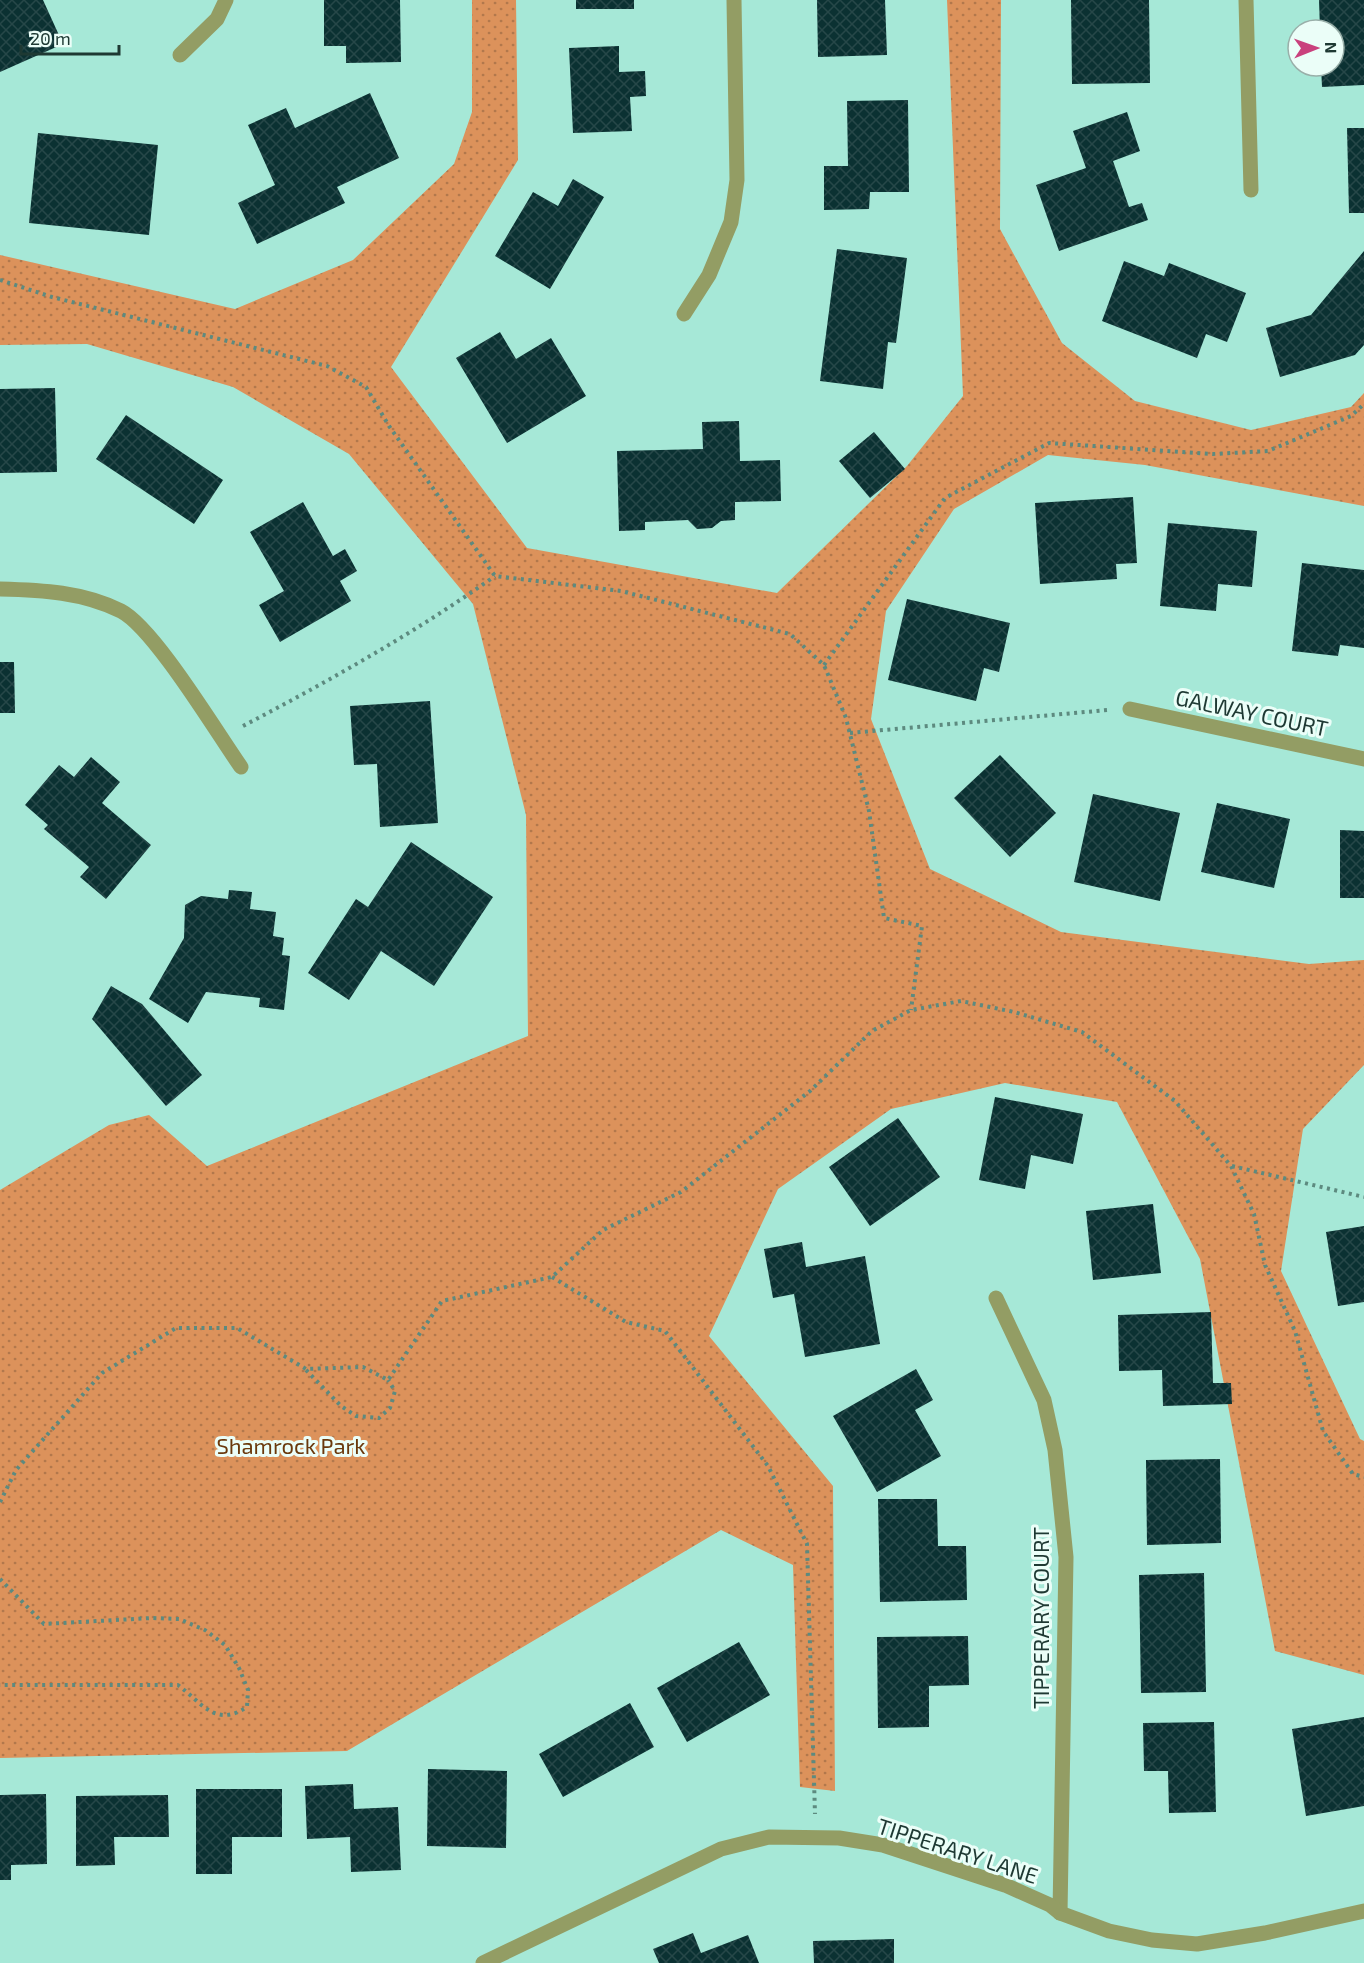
<svg xmlns="http://www.w3.org/2000/svg" width="1364" height="1963" viewBox="0 0 1364 1963" font-family="'Exo 2',sans-serif">
	<style>
		.park { fill: url(#park-dots) }
		.building { fill: url(#building-cross-hatch) }
		.lines { fill: none; stroke-linecap: round; stroke-linejoin: round }
		.path { stroke: #5d8a7f; stroke-width: 4; stroke-dasharray: 3 4.5; stroke-linecap: butt }
		.street { stroke: #939d64; stroke-width: 15 }
		.labels { text-anchor: middle; dominant-baseline: central; stroke-width: 6; stroke-linejoin: round; paint-order: stroke }
		.street-label { font-size: 22px; fill: #1e3933; stroke: #ebfef8 }
		.park-label { font-size: 22px; fill: #6a390c; stroke: #ebfef8 }
	</style>
	<defs>
		<pattern id="park-dots" width="8" height="8" patternUnits="userSpaceOnUse" patternTransform="scale(1.5)"><rect width="8" height="8" fill="#dc925b"/><path d="M2 2h.1M6 6h.1" fill="none" stroke="#b2784c" stroke-width="1.8" stroke-linecap="round"/></pattern>
		<pattern id="building-cross-hatch" width="8" height="8" patternUnits="userSpaceOnUse" patternTransform="scale(1.5)"><rect width="8" height="8" fill="#0b3132"/><path d="M0 0l8 8M0 8l8-8" fill="none" stroke="#264748"/></pattern>
	</defs>
	<rect width="100%" height="100%" fill="#a6e8d7"/>
	<polygon class="park" points="472,0 516,0 518,160 391,367 527,548 777,593 907,466 963,396 947,0 1001,0 1000,229 1062,343 1135,401 1251,430 1351,407 1364,393 1364,506 1145,465 1048,455 954,509 886,611 871,719 930,869 1061,932 1309,964 1364,960 1364,1065 1303,1129 1281,1271 1360,1439 1364,1441 1364,1675 1275,1651 1200,1259 1117,1102 1005,1083 891,1109 778,1189 709,1336 833,1486 835,1791 800,1787 793,1565 721,1530 347,1751 0,1758 0,1190 109,1125 149,1115 207,1166 528,1036 526,815 473,604 349,454 233,387 87,344 0,345 0,255 235,309 353,260 454,164 472,112"/>
	<g class="building">
		<polygon points="0,0 43,0 63,44 0,72"/>
		<polygon points="324,0 400,0 401,62 346,63 346,46 324,46"/>
		<rect x="576" y="0" width="58" height="9"/>
		<polygon points="817,0 885,0 887,55 818,57"/>
		<polygon points="1071,0 1149,0 1150,83 1072,84"/>
		<polygon points="1319,0 1364,0 1364,85 1322,87 1321,66 1334,66 1334,30 1320,30"/>
		<polygon points="619,46 619,72 645,71 646,96 630,97 632,131 573,133 569,48"/>
		<polygon points="370,93 399,158 337,187 345,203 257,244 238,203 275,185 248,125 286,108 295,128"/>
		<polygon points="908,100 909,192 870,192 869,209 824,210 824,166 848,166 847,101"/>
		<polygon points="1127,112 1140,151 1113,161 1129,207 1142,203 1148,220 1059,251 1036,185 1086,168 1073,131"/>
		<polygon points="1347,128 1364,128 1364,213 1349,213"/>
		<polygon points="38,133 158,145 149,235 29,223"/>
		<polygon points="573,179 604,197 550,289 495,256 533,192 558,206"/>
		<polygon points="837,249 907,258 896,343 888,342 883,389 820,381"/>
		<polygon points="1364,251 1364,345 1355,355 1280,377 1266,328 1311,315"/>
		<polygon points="1124,261 1164,276 1169,263 1246,293 1227,342 1206,334 1197,358 1102,321"/>
		<polygon points="500,332 516,359 551,338 586,396 507,443 456,358"/>
		<polygon points="55,388 57,472 0,473 0,389"/>
		<polygon points="126,415 223,480 194,524 96,459"/>
		<polygon points="739,421 740,461 780,460 781,501 735,502 735,520 721,521 712,528 697,529 688,520 645,522 645,530 619,531 617,451 703,449 702,422"/>
		<polygon points="874,432 905,469 870,498 839,461"/>
		<polygon points="1133,497 1137,563 1116,564 1117,579 1040,584 1035,503"/>
		<polygon points="303,502 333,556 345,549 357,571 340,581 351,601 280,642 259,605 284,591 250,532"/>
		<polygon points="1168,523 1257,531 1252,587 1218,584 1216,611 1160,606"/>
		<polygon points="1302,563 1364,570 1364,648 1340,645 1338,656 1292,651"/>
		<polygon points="907,599 1010,623 999,672 984,668 976,701 888,680"/>
		<polygon points="0,662 14,662 15,713 0,713"/>
		<polygon points="430,701 438,823 380,827 377,764 354,765 350,706"/>
		<polygon points="1000,755 1056,813 1010,857 954,798"/>
		<polygon points="91,757 120,782 102,803 151,845 106,899 80,877 89,867 44,829 48,825 25,805 59,765 74,777"/>
		<polygon points="1093,794 1180,813 1160,901 1074,882"/>
		<polygon points="1217,803 1290,819 1274,888 1201,872"/>
		<polygon points="1340,830 1364,831 1364,898 1340,898"/>
		<polygon points="411,842 493,897 434,986 381,951 349,1000 308,973 356,899 368,907"/>
		<polygon points="229,890 252,892 250,909 276,912 273,936 284,938 282,955 290,956 284,1010 259,1007 260,998 206,992 188,1023 149,999 184,938 185,905 201,896 228,899"/>
		<polygon points="111,986 142,1004 202,1075 166,1106 92,1019"/>
		<polygon points="995,1097 1083,1114 1073,1164 1031,1155 1025,1189 979,1180"/>
		<polygon points="898,1118 940,1177 870,1226 829,1167"/>
		<polygon points="1153,1204 1161,1273 1093,1280 1086,1211"/>
		<polygon points="1364,1226 1364,1302 1338,1306 1326,1232"/>
		<polygon points="802,1242 806,1267 865,1256 880,1344 805,1357 794,1294 773,1298 764,1249"/>
		<polygon points="1211,1312 1213,1383 1231,1383 1232,1404 1163,1406 1162,1370 1119,1371 1118,1315"/>
		<polygon points="916,1369 933,1400 915,1410 941,1456 877,1492 833,1416"/>
		<polygon points="1220,1459 1221,1543 1147,1545 1146,1460"/>
		<polygon points="878,1499 937,1499 938,1546 966,1546 967,1600 880,1602"/>
		<polygon points="1204,1573 1206,1692 1141,1693 1139,1575"/>
		<polygon points="968,1636 969,1685 929,1686 929,1727 878,1728 877,1637"/>
		<polygon points="739,1642 770,1695 687,1742 657,1688"/>
		<polygon points="630,1703 654,1747 563,1797 539,1754"/>
		<polygon points="1364,1717 1364,1806 1306,1816 1292,1729"/>
		<polygon points="1214,1722 1216,1812 1169,1813 1168,1771 1144,1771 1143,1723"/>
		<polygon points="428,1769 507,1771 506,1848 427,1846"/>
		<polygon points="353,1784 354,1809 398,1807 401,1870 351,1872 350,1837 307,1839 305,1786"/>
		<polygon points="196,1789 282,1789 282,1837 232,1837 232,1874 196,1874"/>
		<polygon points="46,1794 47,1864 11,1865 11,1880 0,1880 0,1795"/>
		<polygon points="168,1795 169,1837 114,1837 115,1865 76,1866 76,1796"/>
		<polygon points="693,1933 701,1953 748,1935 759,1963 659,1963 653,1949"/>
		<polygon points="894,1939 894,1963 814,1963 813,1941"/>
	</g>
	<g class="lines">
		<g class="path">
			<polyline points="0,280 52,297 327,366 366,387 389,426 495,576 621,591 790,634 824,665 846,718 869,811 884,918 922,926 911,1010"/>
			<polyline points="824,665 945,498 1049,443 1213,454 1268,451 1351,416 1364,404"/>
			<path d="M243,726c86,-45 173,-94 252,-150"/>
			<polyline points="850,733 1108,710"/>
			<polyline points="1232,1166 1364,1197"/>
			<polyline points="552,1277 626,1322 665,1331 768,1466 807,1544 815,1814"/>
			<polyline points="306,1370 341,1406 356,1416 379,1418 390,1408 395,1391 388,1380"/>
			<polyline points="0,1502 16,1470 102,1373 176,1328 237,1328 306,1369 363,1367 388,1380 442,1301 552,1277 603,1230 681,1192 810,1091 872,1031 911,1010 961,1001 1014,1012 1082,1032 1175,1101 1231,1166 1254,1214 1265,1265 1295,1331 1323,1431 1353,1474 1364,1477"/>
			<path d="M0,1579l44,45 108,-6 27,1 26,11 20,15 14,23 9,22 -1,17c-32,21 -45,-4 -69,-22h-178"/>
		</g>
		<g class="street">
			<polyline points="1246,0 1251,190"/>
			<polyline points="180,55 217,19 226,0"/>
			<polyline points="684,314 709,275 731,222 737,180 734,0"/>
			<path d="M0,589c42,1 83,3 121,22 33,17 96,122 120,156"/>
			<polyline points="1130,709 1364,759"/>
			<polyline points="996,1298 1044,1400 1055,1450 1066,1557 1060,1913"/>
			<polyline points="483,1963 721,1849 769,1837 839,1838 883,1845 1005,1885 1050,1905 1060,1913 1109,1931 1152,1940 1197,1944 1265,1933 1364,1911"/>
		</g>
	</g>
	<g class="labels">
		<g class="street-label">
			<text transform="translate(1252 712) rotate(12)">GALWAY COURT</text>
			<text transform="translate(1040 1618) rotate(-90)">TIPPERARY COURT</text>
			<text transform="translate(958 1850) rotate(18)">TIPPERARY LANE</text>
		</g>
		<g class="park-label">
			<text x="291" y="1445">Shamrock Park</text>
		</g>
	</g>
	<g transform="translate(1316 48) rotate(89)"><circle r="28" fill="#ebfef8" stroke="#99afa9" stroke-width="1.5"/>
	<path d="M0-4.5L10 22L0 15L-10 22Z" fill="#c9417d"/>
	<text y="-9" font-size="16" font-weight="bold" text-anchor="middle" fill="#1e3933">N</text>
	</g>
	<path d="M21 45v9h98v-9" fill="none" stroke="#1e3933" stroke-width="3"/>
	<text x="30" y="45" font-size="18" fill="#1e3933" stroke="#ebfef8" stroke-width="4.5" paint-order="stroke">20 m</text>
</svg>
